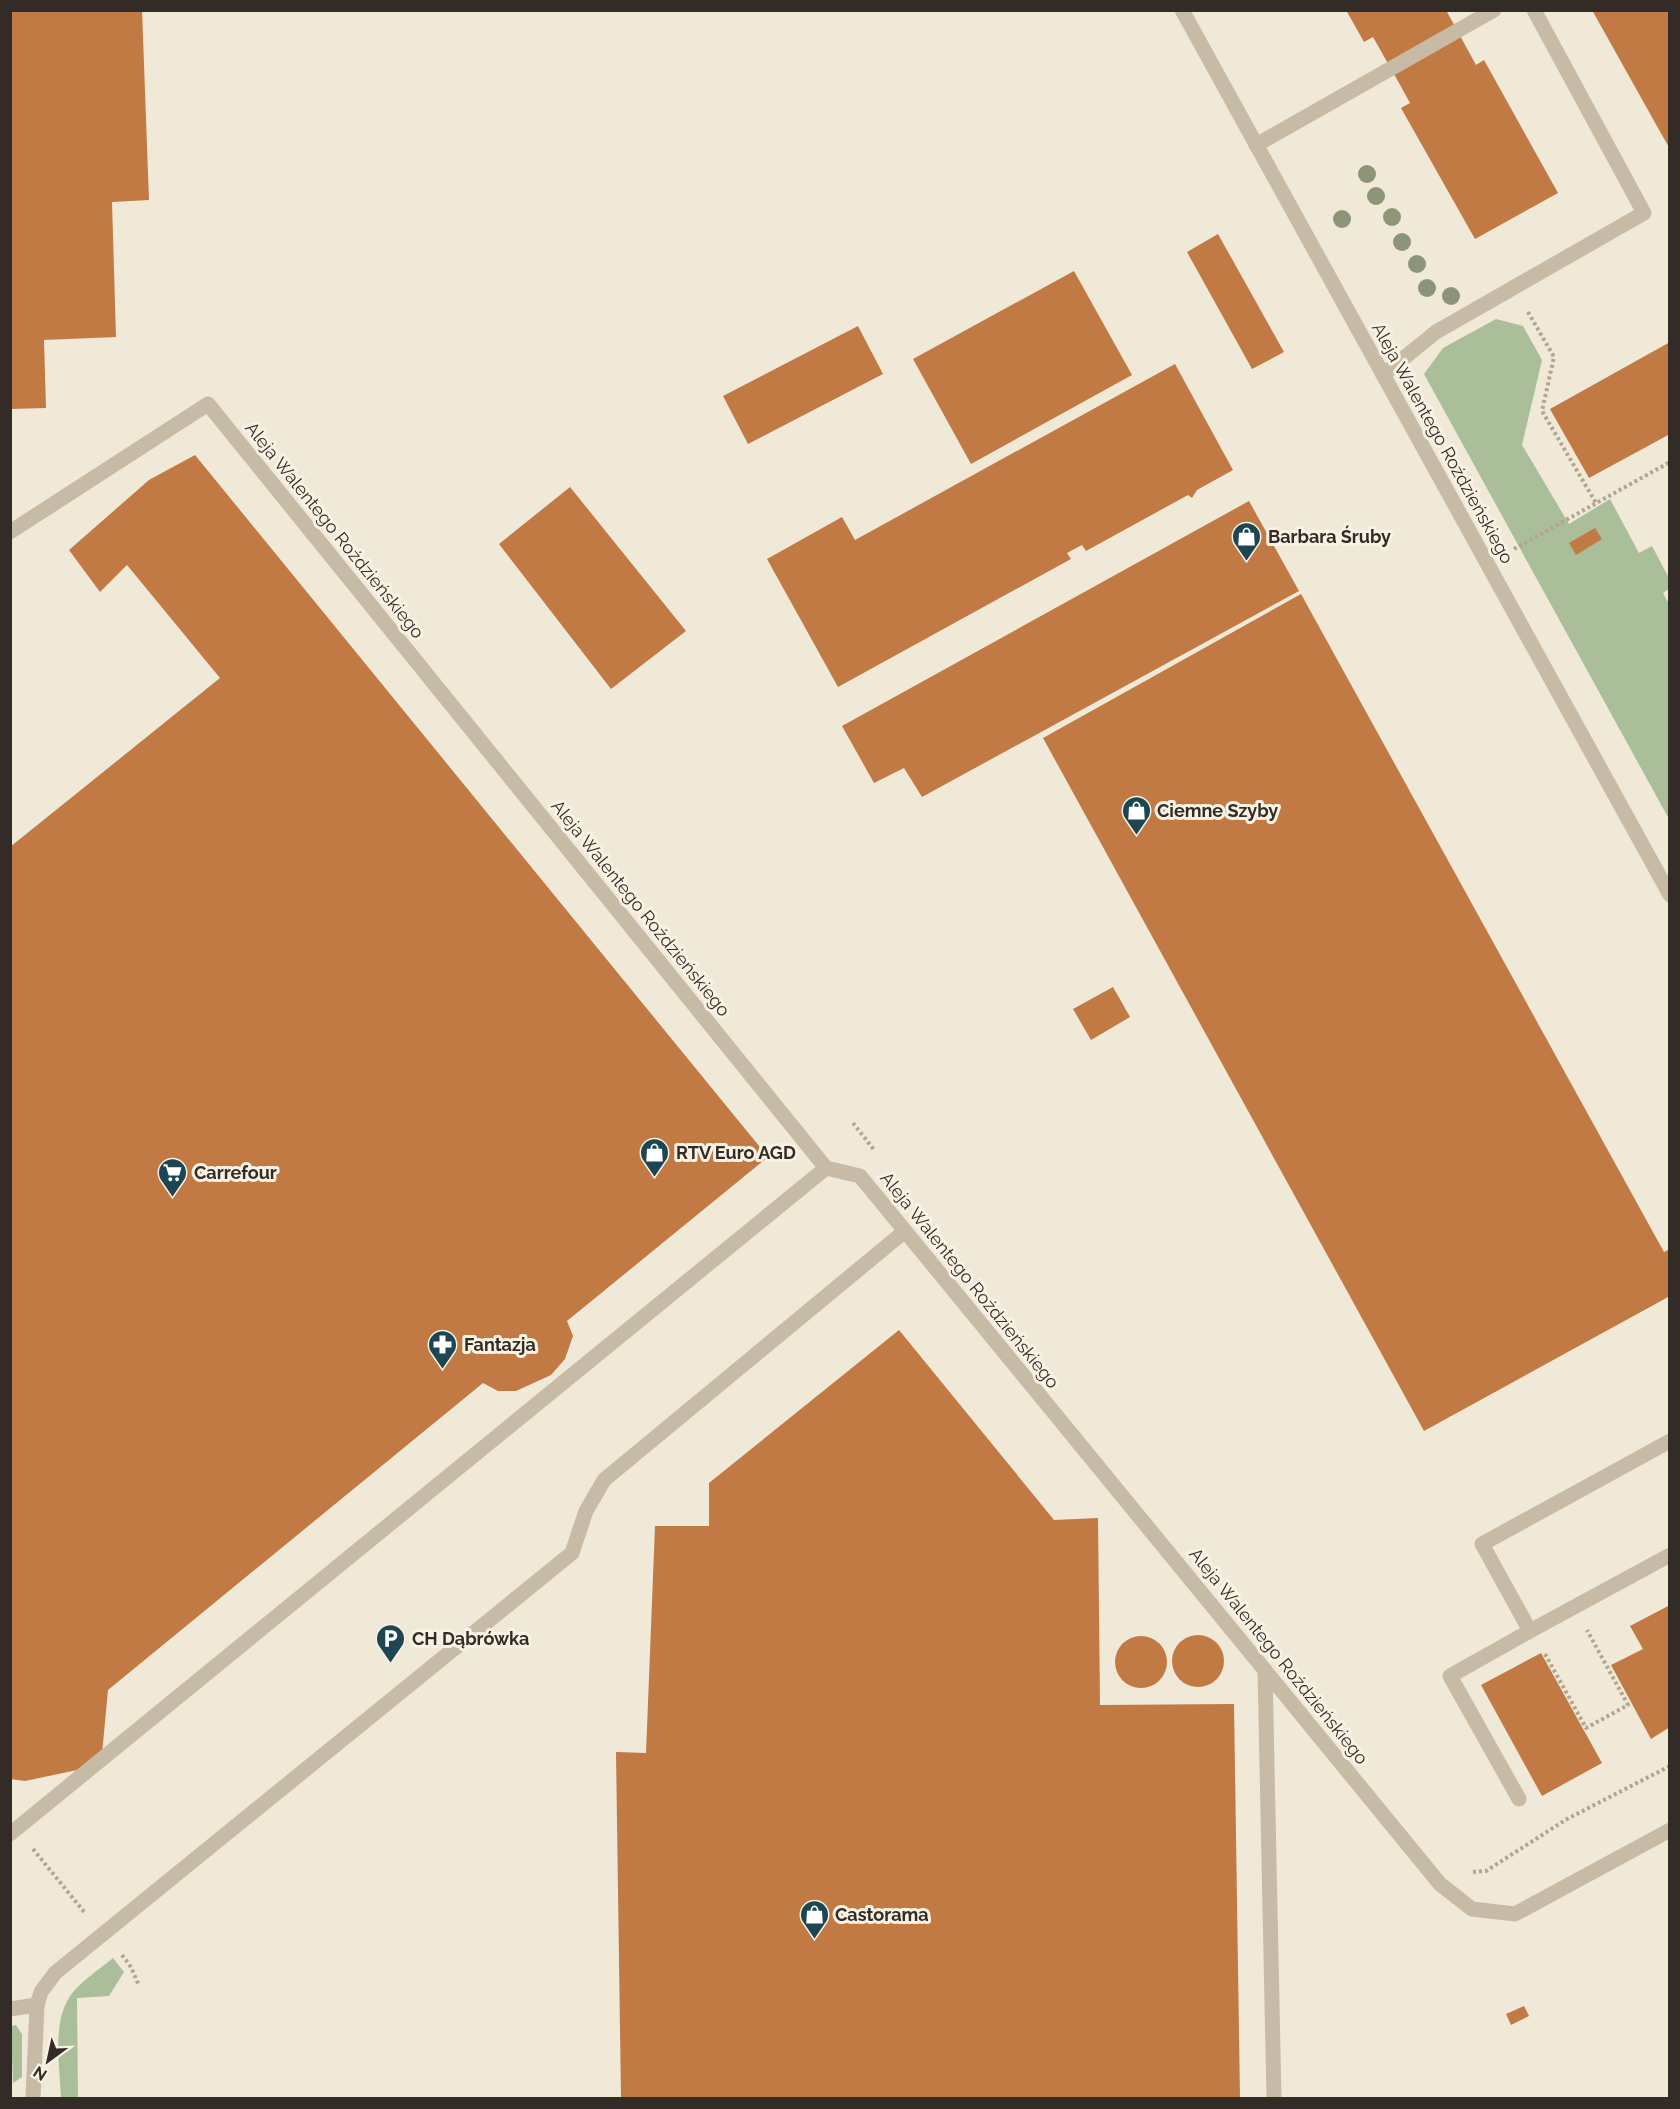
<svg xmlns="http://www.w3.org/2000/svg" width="1680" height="2109" viewBox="0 0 1680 2109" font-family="Raleway,sans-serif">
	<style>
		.green { fill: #aabe99 }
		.building { fill: #c17a44 }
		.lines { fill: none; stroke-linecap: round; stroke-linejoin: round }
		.path { stroke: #b3a58f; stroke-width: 4; stroke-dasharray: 3 3; stroke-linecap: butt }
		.service { stroke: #c7bba5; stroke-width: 15 }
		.minor { stroke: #c7bba5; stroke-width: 15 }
		.tree { fill: #8c9578 }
		.labels { text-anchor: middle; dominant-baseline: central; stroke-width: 6; stroke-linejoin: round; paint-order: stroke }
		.street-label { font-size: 18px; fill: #332c26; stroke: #f8f2e4 }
		.poi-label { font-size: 18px; font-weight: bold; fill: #332c26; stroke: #f8f2e4; text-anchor: start }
	</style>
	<rect width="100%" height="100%" fill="#f0e9d8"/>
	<g class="green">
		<polygon points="1496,319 1523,326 1542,360 1522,445 1569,524 1610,499 1639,553 1652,546 1669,578 1669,589 1663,593 1670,606 1669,819 1424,374 1443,348"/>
		<path d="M113,1958l11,14 -15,24 -32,2 1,100h-17c-1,-30 -9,-73 8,-100 8,-14 32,-30 44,-40z"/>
		<polygon points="16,2025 22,2034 22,2077 13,2083 11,2026"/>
	</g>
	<g class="building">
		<polygon points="10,10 142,10 149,200 112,202 116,337 44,340 46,408 10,409"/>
		<polygon points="1346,10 1446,10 1476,65 1484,60 1558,193 1475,239 1401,108 1410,103 1399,83 1373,37 1364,42"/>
		<polygon points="1592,10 1670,10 1670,149 1658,128"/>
		<polygon points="1218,234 1284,352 1252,369 1187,252"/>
		<polygon points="1074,271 1132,375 971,464 913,359"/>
		<polygon points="858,326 883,374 748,444 723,396"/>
		<polygon points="1670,342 1670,434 1589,478 1550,409"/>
		<polygon points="1175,364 1233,470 1197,490 1192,498 1188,495 1086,551 1082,545 1067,553 1071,559 838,687 767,559 842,517 855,540"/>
		<polygon points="195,455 768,1157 567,1321 573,1336 565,1359 551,1375 516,1391 498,1391 483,1383 108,1690 101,1765 25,1781 10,1779 10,847 220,678 127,565 100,592 69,550 149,480"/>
		<polygon points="570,487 686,631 611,689 499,544"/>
		<polygon points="1249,501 1299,591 922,797 904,768 874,783 842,726"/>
		<polygon points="1595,528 1602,539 1576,555 1569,543"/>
		<polygon points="1301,594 1664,1252 1670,1249 1670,1296 1424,1431 1043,738"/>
		<polygon points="1113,987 1130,1017 1091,1040 1073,1009"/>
		<polygon points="899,1330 1054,1520 1098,1518 1100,1705 1234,1704 1240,2098 621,2098 616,1752 646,1753 655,1526 709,1526 709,1483"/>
		<polygon points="1670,1605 1670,1727 1651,1739 1611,1665 1643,1649 1630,1626"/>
		<circle cx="1198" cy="1661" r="26"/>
		<circle cx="1141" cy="1662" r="26"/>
		<polygon points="1541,1653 1602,1763 1542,1796 1481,1685"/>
		<polygon points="1524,2006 1529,2016 1511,2025 1506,2014"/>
	</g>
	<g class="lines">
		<g class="path">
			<polyline points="1528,312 1554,357 1542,411 1596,503"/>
			<polyline points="1514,549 1670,462"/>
			<polyline points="853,1123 875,1151"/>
			<polyline points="1545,1654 1586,1728 1628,1705 1587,1630"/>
			<polyline points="33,1849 85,1913"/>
			<polyline points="1473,1872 1486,1871 1567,1819 1670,1766"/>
			<polyline points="122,1955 131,1967 139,1986"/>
		</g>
		<g class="service">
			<polyline points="1256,145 1494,10"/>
			<polyline points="1383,375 1436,332 1644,213 1534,10"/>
			<polyline points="10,532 208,404 826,1168 860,1176 1440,1884 1472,1909 1515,1914 1670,1830"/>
			<polyline points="1670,1441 1482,1544 1530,1631 1670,1555"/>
			<polyline points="1265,1670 1274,2098"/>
			<polyline points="1519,1799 1450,1676 1530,1631"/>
			<polyline points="10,1834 826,1168"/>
			<polyline points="10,2009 37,2005"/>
			<polyline points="33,2098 37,2005 41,1992 55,1973 572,1553 586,1511 604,1480 905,1231"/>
		</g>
		<polyline class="minor" points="1182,10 1670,895"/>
	</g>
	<g class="tree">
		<circle cx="1367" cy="174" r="9"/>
		<circle cx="1376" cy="196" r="9"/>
		<circle cx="1392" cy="217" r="9"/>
		<circle cx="1342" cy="219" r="9"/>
		<circle cx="1402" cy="242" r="9"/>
		<circle cx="1417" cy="264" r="9"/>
		<circle cx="1427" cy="288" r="9"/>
		<circle cx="1451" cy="296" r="9"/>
	</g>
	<defs>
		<symbol id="shop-pin" viewBox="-11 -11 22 30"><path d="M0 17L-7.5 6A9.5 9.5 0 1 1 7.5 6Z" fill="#1d4552" stroke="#f8f2e4"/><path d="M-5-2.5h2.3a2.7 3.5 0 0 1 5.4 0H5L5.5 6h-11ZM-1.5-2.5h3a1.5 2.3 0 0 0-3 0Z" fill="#fff"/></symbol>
		<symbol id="supermarket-pin" viewBox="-11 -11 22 30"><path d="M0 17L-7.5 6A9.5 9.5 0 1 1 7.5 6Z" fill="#1d4552" stroke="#f8f2e4"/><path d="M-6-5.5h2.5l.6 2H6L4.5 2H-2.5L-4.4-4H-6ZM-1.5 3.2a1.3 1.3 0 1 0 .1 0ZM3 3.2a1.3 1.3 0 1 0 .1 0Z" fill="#fff"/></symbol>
		<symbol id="pharmacy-pin" viewBox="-11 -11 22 30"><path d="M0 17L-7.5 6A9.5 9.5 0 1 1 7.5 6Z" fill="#1d4552" stroke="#f8f2e4"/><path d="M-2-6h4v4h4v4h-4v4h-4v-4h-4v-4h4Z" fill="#fff"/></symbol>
		<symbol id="parking-pin" viewBox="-11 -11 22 30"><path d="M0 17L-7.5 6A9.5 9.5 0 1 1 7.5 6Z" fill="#1d4552" stroke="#f8f2e4"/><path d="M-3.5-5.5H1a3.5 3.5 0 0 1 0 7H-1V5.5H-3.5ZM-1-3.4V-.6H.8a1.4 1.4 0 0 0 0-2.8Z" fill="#fff"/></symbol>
	</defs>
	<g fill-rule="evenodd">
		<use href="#shop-pin" x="1230" y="520" width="33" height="45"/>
		<use href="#shop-pin" x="1120" y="794" width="33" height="45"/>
		<use href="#shop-pin" x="638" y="1136" width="33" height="45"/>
		<use href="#supermarket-pin" x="156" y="1156" width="33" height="45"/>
		<use href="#pharmacy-pin" x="426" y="1328" width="33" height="45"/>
		<use href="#parking-pin" x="374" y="1622" width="33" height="45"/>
		<use href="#shop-pin" x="798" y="1898" width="33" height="45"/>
	</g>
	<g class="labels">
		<g class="street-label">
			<text transform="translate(1443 443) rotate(61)">Aleja Walentego Roździeńskiego</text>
			<text transform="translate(335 530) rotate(51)">Aleja Walentego Roździeńskiego</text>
			<text transform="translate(641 908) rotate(51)">Aleja Walentego Roździeńskiego</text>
			<text transform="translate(970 1280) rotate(51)">Aleja Walentego Roździeńskiego</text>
			<text transform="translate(1279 1656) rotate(51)">Aleja Walentego Roździeńskiego</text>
		</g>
		<g class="poi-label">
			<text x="1268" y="536">Barbara Śruby</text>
			<text x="1157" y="810">Ciemne Szyby</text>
			<text x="676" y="1152">RTV Euro AGD</text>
			<text x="194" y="1172">Carrefour</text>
			<text x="464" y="1344">Fantazja</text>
			<text x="412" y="1638">CH Dąbrówka</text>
			<text x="835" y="1914">Castorama</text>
		</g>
	</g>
	<rect width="1680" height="2109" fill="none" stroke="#332c26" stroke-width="24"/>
	<g transform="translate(48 2061) rotate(213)" stroke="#f8f2e4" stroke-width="4.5" paint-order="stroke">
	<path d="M0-4.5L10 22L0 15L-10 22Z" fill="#332c26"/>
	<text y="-9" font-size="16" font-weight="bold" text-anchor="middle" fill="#332c26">N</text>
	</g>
</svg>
